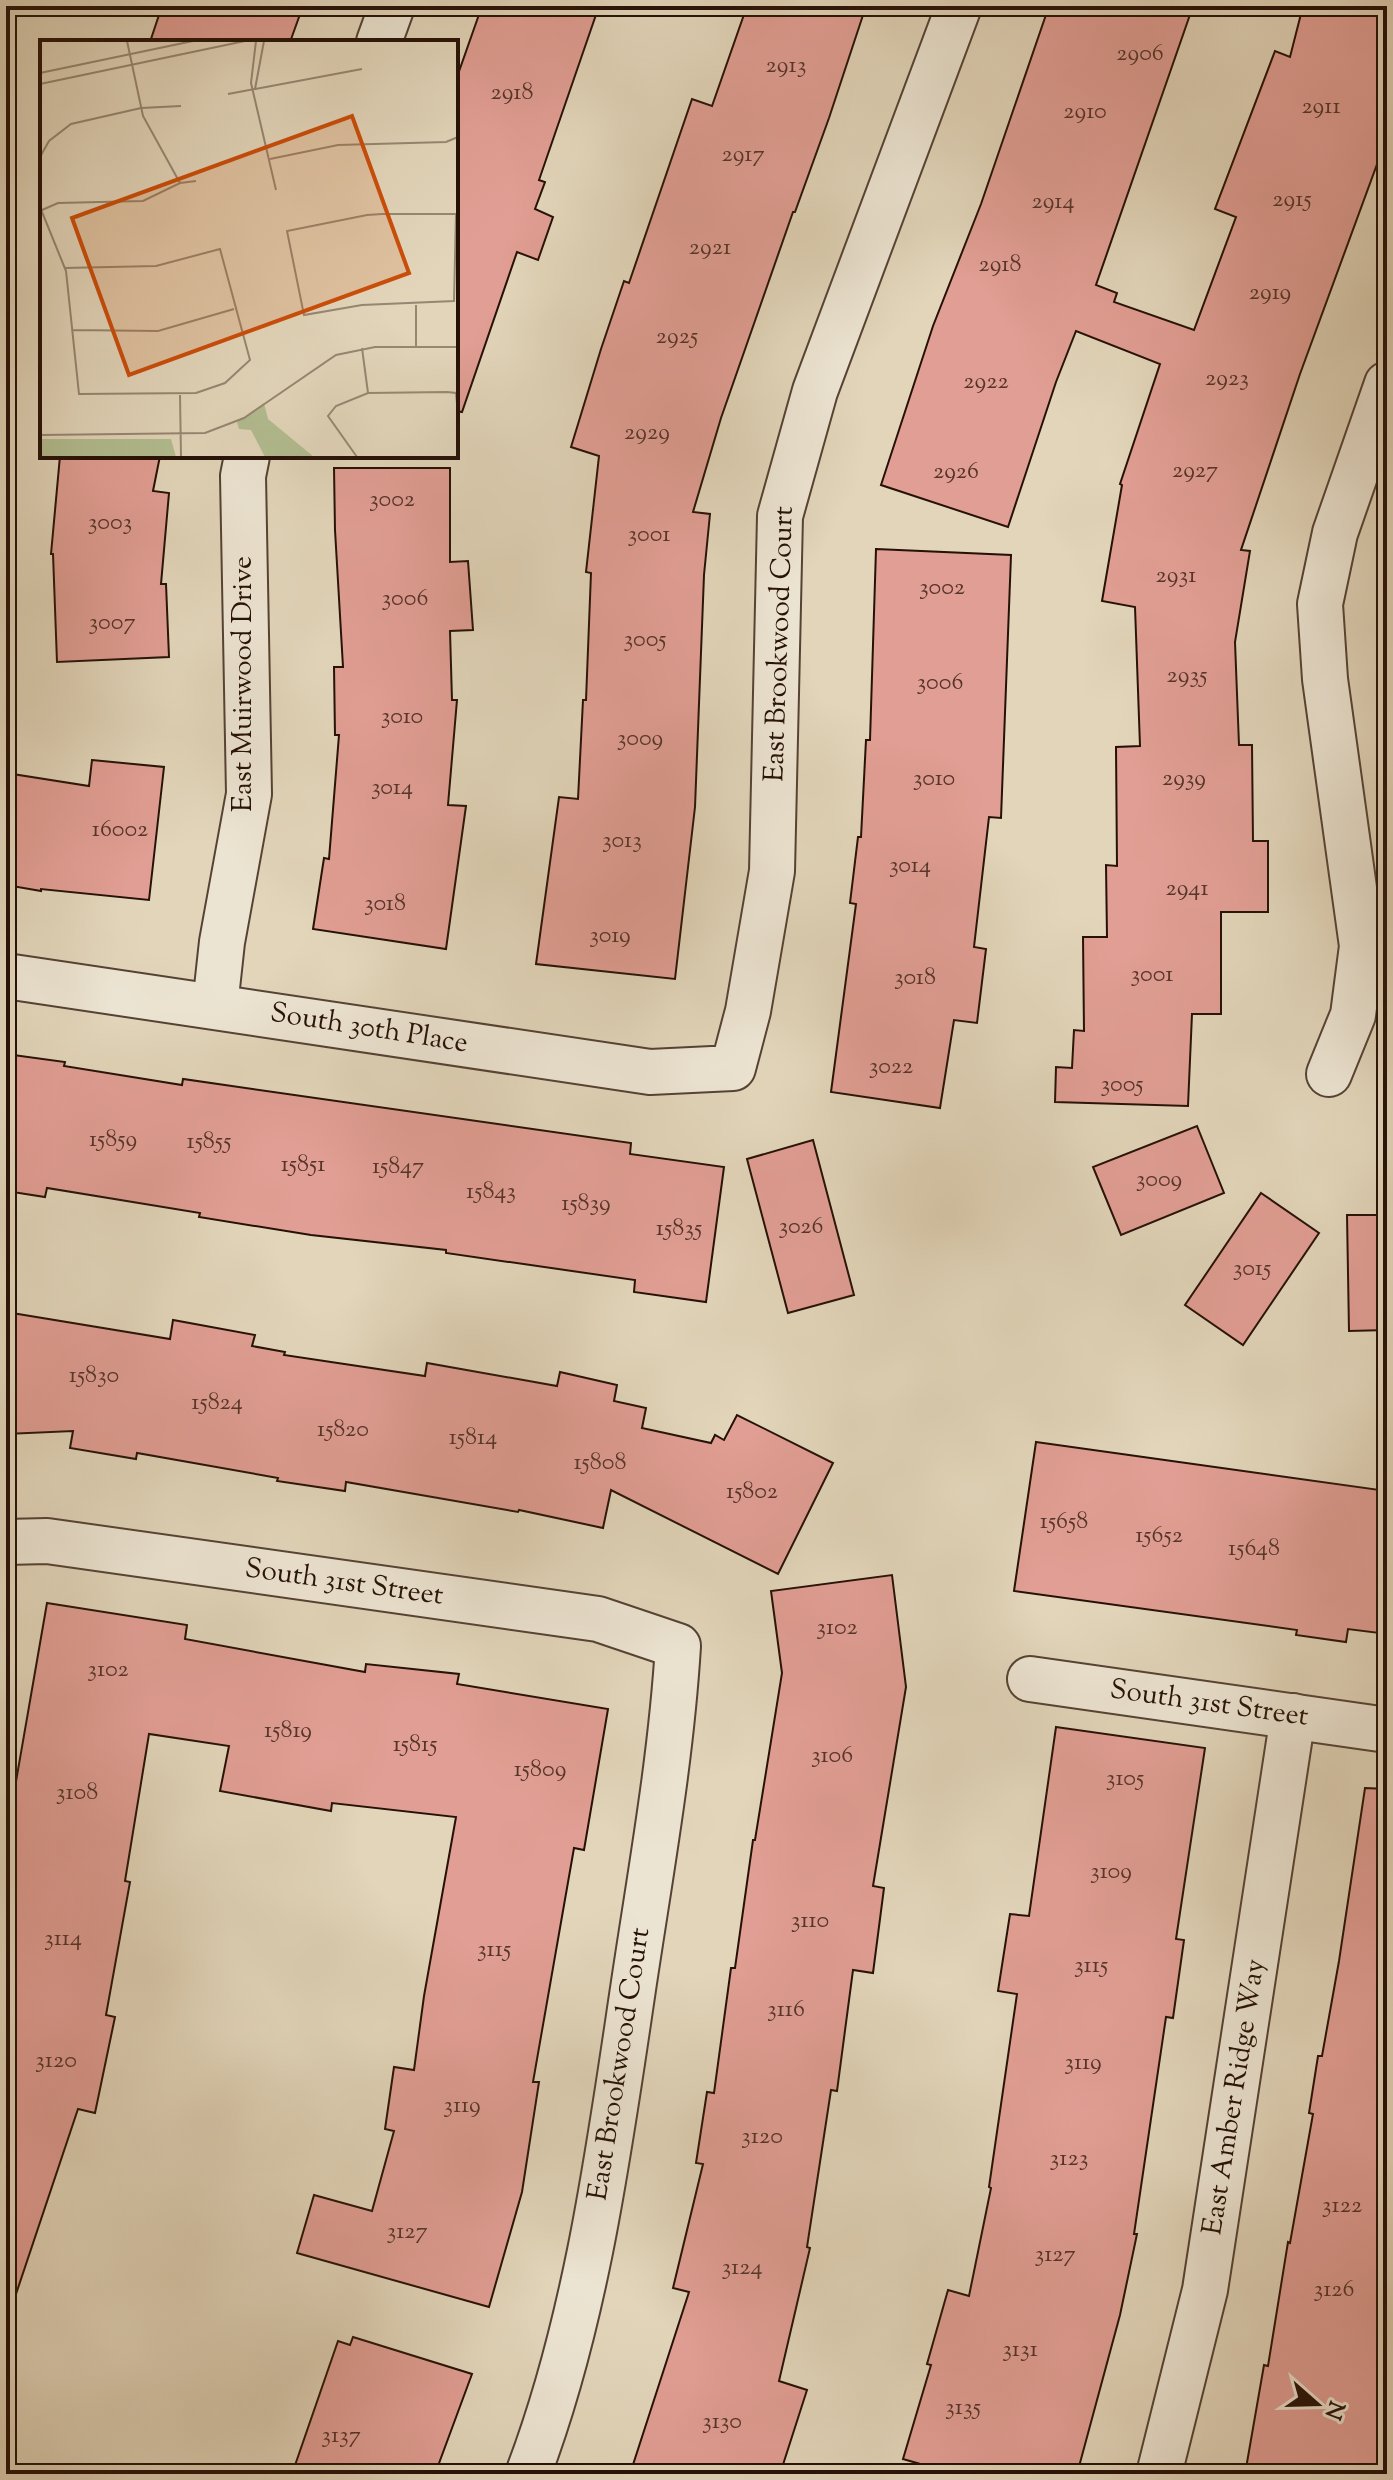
<svg xmlns="http://www.w3.org/2000/svg" width="1393" height="2480" viewBox="0 0 1393 2480" font-family="'Sorts Mill Goudy',serif">
	<style>
		.building { fill: #e19e94; stroke: #261107; stroke-width: 2 }
		.lines { fill: none; stroke-linecap: round; stroke-linejoin: round }
		.minor-casing { stroke: #554234; stroke-width: 48 }
		.minor { stroke: #ece4d2; stroke-width: 44 }
		.labels { text-anchor: middle; dominant-baseline: central; stroke-width: 7; stroke-linejoin: round; paint-order: stroke }
		.number-label { font-size: 24px; fill: #55342a }
		.street-label { font-size: 28px; fill: #261107; stroke: #ece4d2 }
		.inset-road { fill: none; stroke: #978772; stroke-width: 2 }
		.view { fill: #cb4e0b; fill-opacity: 0.15; stroke: #cb4e0b; stroke-width: 4 }
		.inset-edge { fill: none; stroke: #261107; stroke-width: 4 }
	</style>
	<rect width="100%" height="100%" fill="#e2d5ba"/>
	<filter id="stains"><feTurbulence type="fractalNoise" baseFrequency=".0025" numOctaves="4"/><feColorMatrix values="0 0 0 0 .2 0 0 0 0 .09 0 0 0 0 .02 0 0 0 .5 -.17"/></filter>
	<radialGradient id="worn" r=".72"><stop offset=".6" stop-color="#630" stop-opacity="0"/><stop offset="1" stop-color="#630" stop-opacity=".3"/></radialGradient>
	<g class="building">
		<polygon points="162,6 303,6 290,42 150,42"/>
		<polygon points="482,6 599,6 539,180 545,182 535,209 553,217 538,260 517,252 462,412 456,411 456,80"/>
		<polygon points="747,6 866,6 829,118 795,212 793,212 721,418 693,512 710,514 704,575 695,807 675,979 536,964 559,797 578,799 583,700 586,700 591,573 586,572 599,456 571,447 601,349 624,281 629,283 692,99 712,106"/>
		<polygon points="1049,6 1193,6 1096,285 1117,293 1114,302 1194,330 1236,217 1215,209 1275,51 1290,57 1303,6 1387,6 1387,137 1300,374 1241,550 1250,551 1235,642 1239,745 1252,745 1253,841 1268,841 1268,912 1221,912 1221,1014 1192,1014 1188,1106 1055,1102 1056,1067 1072,1068 1074,1030 1084,1031 1083,937 1107,937 1106,865 1117,866 1116,747 1140,746 1135,607 1102,601 1122,485 1120,484 1160,364 1076,331 1056,382 1008,527 881,485 933,326 981,204"/>
		<polygon points="60,456 160,456 153,491 169,493 161,584 166,584 169,657 57,662 53,554 51,554"/>
		<polygon points="334,468 450,468 450,562 468,561 473,630 450,631 452,700 457,700 448,805 466,806 446,949 313,929 324,858 329,859 339,735 335,735 334,667 343,667 335,530"/>
		<polygon points="876,549 1011,555 1001,818 989,817 974,947 986,949 977,1023 954,1020 940,1108 831,1092 856,904 850,903 858,837 861,837 866,740 870,740"/>
		<polygon points="92,760 164,767 149,900 41,889 41,891 6,885 6,773 89,786"/>
		<polygon points="6,1054 65,1062 64,1066 182,1085 183,1079 631,1143 630,1154 724,1167 706,1302 634,1292 635,1280 446,1253 446,1250 311,1235 199,1217 200,1213 47,1188 45,1197 6,1191"/>
		<polygon points="1197,1126 1224,1193 1121,1235 1093,1167"/>
		<polygon points="813,1140 854,1295 788,1313 747,1159"/>
		<polygon points="1261,1193 1319,1233 1243,1345 1185,1305"/>
		<polygon points="1347,1215 1387,1215 1387,1330 1349,1331"/>
		<polygon points="6,1312 170,1339 173,1320 255,1335 252,1346 285,1352 284,1355 425,1376 427,1363 557,1386 560,1372 617,1385 614,1401 646,1408 642,1428 711,1443 715,1435 724,1440 737,1415 833,1463 778,1574 611,1490 603,1528 519,1510 518,1512 346,1482 345,1491 277,1481 278,1478 137,1453 136,1459 70,1448 73,1431 6,1434"/>
		<polygon points="1036,1442 1387,1491 1387,1576 1379,1633 1348,1629 1346,1642 1296,1635 1297,1630 1014,1591"/>
		<polygon points="892,1575 906,1687 873,1886 884,1888 873,1973 853,1970 837,2091 831,2090 807,2247 810,2248 779,2381 807,2390 780,2474 630,2474 689,2292 673,2288 703,2164 696,2163 707,2092 714,2093 731,1968 735,1968 753,1840 755,1840 782,1673 771,1591"/>
		<polygon points="47,1603 187,1625 185,1639 365,1672 366,1664 459,1674 457,1684 608,1709 584,1850 574,1848 533,2082 539,2082 522,2192 489,2307 297,2253 314,2195 372,2211 394,2131 385,2129 394,2067 414,2070 424,1996 456,1817 332,1803 331,1811 220,1791 229,1746 149,1734 125,1881 130,1882 106,2015 115,2017 95,2113 78,2109 13,2303 6,2302 6,1839"/>
		<polygon points="1056,1727 1205,1748 1176,1939 1184,1940 1173,2018 1166,2017 1134,2234 1137,2234 1120,2315 1077,2474 955,2474 903,2459 931,2365 927,2364 948,2290 969,2296 991,2188 989,2187 1017,1994 998,1991 1010,1914 1029,1916"/>
		<polygon points="1365,1788 1387,1789 1387,2474 1245,2474 1264,2365 1268,2366 1288,2242 1290,2243 1313,2114 1309,2113 1318,2056 1322,2056 1339,1961"/>
		<polygon points="353,2337 472,2374 435,2474 292,2474 338,2341 350,2345"/>
	</g>
	<g class="lines">
		<defs>
			<g id="minor">
				<polyline points="379,42 392,6"/>
				<polyline points="6,976 650,1072 733,1068 748,1011 772,871 780,516 815,391 959,6"/>
				<polyline points="215,1006 222,942 249,794 243,476 247,456"/>
				<polyline points="1329,1074 1353,1015 1362,946 1325,679 1320,604 1335,533 1387,384"/>
				<path d="M6,1542l41,-1 551,78 80,27c-7,115 -28,229 -45,343 -24,161 -47,333 -105,485"/>
				<polyline points="1030,1679 1387,1730"/>
				<polyline points="1159,2474 1205,2290 1293,1716"/>
			</g>
		</defs>
		<use href="#minor" class="minor-casing"/>
		<use href="#minor" class="minor"/>
	</g>
	<g class="labels">
		<g class="number-label">
			<text x="1140" y="54">2906</text>
			<text x="786" y="66">2913</text>
			<text x="512" y="93">2918</text>
			<text x="1321" y="107">2911</text>
			<text x="1085" y="112">2910</text>
			<text x="743" y="155">2917</text>
			<text x="1292" y="200">2915</text>
			<text x="1053" y="202">2914</text>
			<text x="710" y="248">2921</text>
			<text x="1000" y="265">2918</text>
			<text x="1270" y="293">2919</text>
			<text x="677" y="337">2925</text>
			<text x="1227" y="379">2923</text>
			<text x="986" y="382">2922</text>
			<text x="647" y="433">2929</text>
			<text x="1195" y="471">2927</text>
			<text x="956" y="472">2926</text>
			<text x="392" y="500">3002</text>
			<text x="110" y="523">3003</text>
			<text x="649" y="535">3001</text>
			<text x="1176" y="576">2931</text>
			<text x="942" y="588">3002</text>
			<text x="405" y="599">3006</text>
			<text x="112" y="623">3007</text>
			<text x="645" y="640">3005</text>
			<text x="1187" y="676">2935</text>
			<text x="940" y="683">3006</text>
			<text x="402" y="717">3010</text>
			<text x="640" y="739">3009</text>
			<text x="934" y="779">3010</text>
			<text x="1184" y="779">2939</text>
			<text x="392" y="788">3014</text>
			<text x="120" y="830">16002</text>
			<text x="622" y="841">3013</text>
			<text x="910" y="866">3014</text>
			<text x="1187" y="889">2941</text>
			<text x="385" y="904">3018</text>
			<text x="610" y="936">3019</text>
			<text x="1152" y="975">3001</text>
			<text x="915" y="978">3018</text>
			<text x="891" y="1067">3022</text>
			<text x="1122" y="1085">3005</text>
			<text x="113" y="1140">15859</text>
			<text x="209" y="1142">15855</text>
			<text x="303" y="1165">15851</text>
			<text x="398" y="1167">15847</text>
			<text x="1159" y="1180">3009</text>
			<text x="491" y="1192">15843</text>
			<text x="586" y="1204">15839</text>
			<text x="801" y="1227">3026</text>
			<text x="679" y="1229">15835</text>
			<text x="1252" y="1269">3015</text>
			<text x="94" y="1376">15830</text>
			<text x="217" y="1403">15824</text>
			<text x="343" y="1430">15820</text>
			<text x="473" y="1438">15814</text>
			<text x="600" y="1463">15808</text>
			<text x="752" y="1492">15802</text>
			<text x="1064" y="1522">15658</text>
			<text x="1159" y="1536">15652</text>
			<text x="1254" y="1549">15648</text>
			<text x="837" y="1628">3102</text>
			<text x="108" y="1670">3102</text>
			<text x="288" y="1731">15819</text>
			<text x="415" y="1745">15815</text>
			<text x="832" y="1756">3106</text>
			<text x="540" y="1770">15809</text>
			<text x="1125" y="1779">3105</text>
			<text x="77" y="1793">3108</text>
			<text x="1111" y="1872">3109</text>
			<text x="810" y="1921">3110</text>
			<text x="63" y="1939">3114</text>
			<text x="494" y="1950">3115</text>
			<text x="1091" y="1966">3115</text>
			<text x="786" y="2010">3116</text>
			<text x="56" y="2061">3120</text>
			<text x="1083" y="2063">3119</text>
			<text x="462" y="2106">3119</text>
			<text x="762" y="2137">3120</text>
			<text x="1069" y="2159">3123</text>
			<text x="1342" y="2206">3122</text>
			<text x="407" y="2232">3127</text>
			<text x="1055" y="2255">3127</text>
			<text x="742" y="2268">3124</text>
			<text x="1334" y="2290">3126</text>
			<text x="1020" y="2350">3131</text>
			<text x="963" y="2408">3135</text>
			<text x="722" y="2422">3130</text>
			<text x="341" y="2436">3137</text>
		</g>
		<g class="street-label">
			<text transform="translate(780 644) rotate(-88)">East Brookwood Court</text>
			<text transform="translate(244 684) rotate(-90)">East Muirwood Drive</text>
			<text transform="translate(369 1029) rotate(9)">South 30th Place</text>
			<text transform="translate(344 1583) rotate(8)">South 31st Street</text>
			<text transform="translate(1209 1704) rotate(8)">South 31st Street</text>
			<text transform="translate(620 2064) rotate(-81)">East Brookwood Court</text>
			<text transform="translate(1235 2097) rotate(-81)">East Amber Ridge Way</text>
		</g>
	</g>
	<g transform="translate(40 40)">
		<rect width="418" height="418" fill="#e2d5ba"/>
		<path d="M224,363l4,16 46,38h-49l-14,-27 -12,-1 -2,-7zM0,399h131l5,18h-136z" fill="#b2bd90"/>
		<path class="inset-road" d="M87,1l16,75 37,67M216,1l-5,42 25,107M0,33l153,-32M0,44l205,-43M215,49l9,-48M188,54l134,-25M0,117l9,-16 22,-17 70,-16 40,-2M230,119l68,-14 108,-3 12,-5M0,167l26,64 13,123 117,-1 29,-10 25,-23 -30,-111 -64,17 -92,2M2,170l16,-7 85,-2 37,-18 16,-2M416,174l-2,87 -92,4 -58,10 -17,-84 80,-16 15,-1h76M376,265v42M32,290l86,1 76,-22M322,308l6,45M140,355l1,62M0,395l165,-2 39,-15 92,-63 39,-8h83M317,417l-29,-41 8,-10 32,-13 79,-1 9,1 1,11v53"/>
		<path class="view" d="M312,76l57,157 -280,102 -57,-157z"/>
		<rect width="418" height="418" class="inset-edge"/>
	</g>
	<rect width="1393" height="2480" fill="none" stroke="#e2d5ba" stroke-width="32"/>
	<rect x="8" y="8" width="1377" height="2464" fill="none" stroke="#261107" stroke-width="4"/>
	<rect x="16" y="16" width="1361" height="2448" fill="none" stroke="#261107" stroke-width="2"/>
	<g transform="translate(1317 2404) rotate(110)" stroke="#ece4d2" stroke-width="6" paint-order="stroke">
	<path d="M0-6L14 30L0 20L-14 30Z" fill="#261107"/>
	<text y="-12" font-size="22" font-weight="bold" text-anchor="middle" fill="#261107">N</text>
	</g>
	<rect width="100%" height="100%" filter="url(#stains)"/>
	<rect width="100%" height="100%" fill="url(#worn)"/>
</svg>
